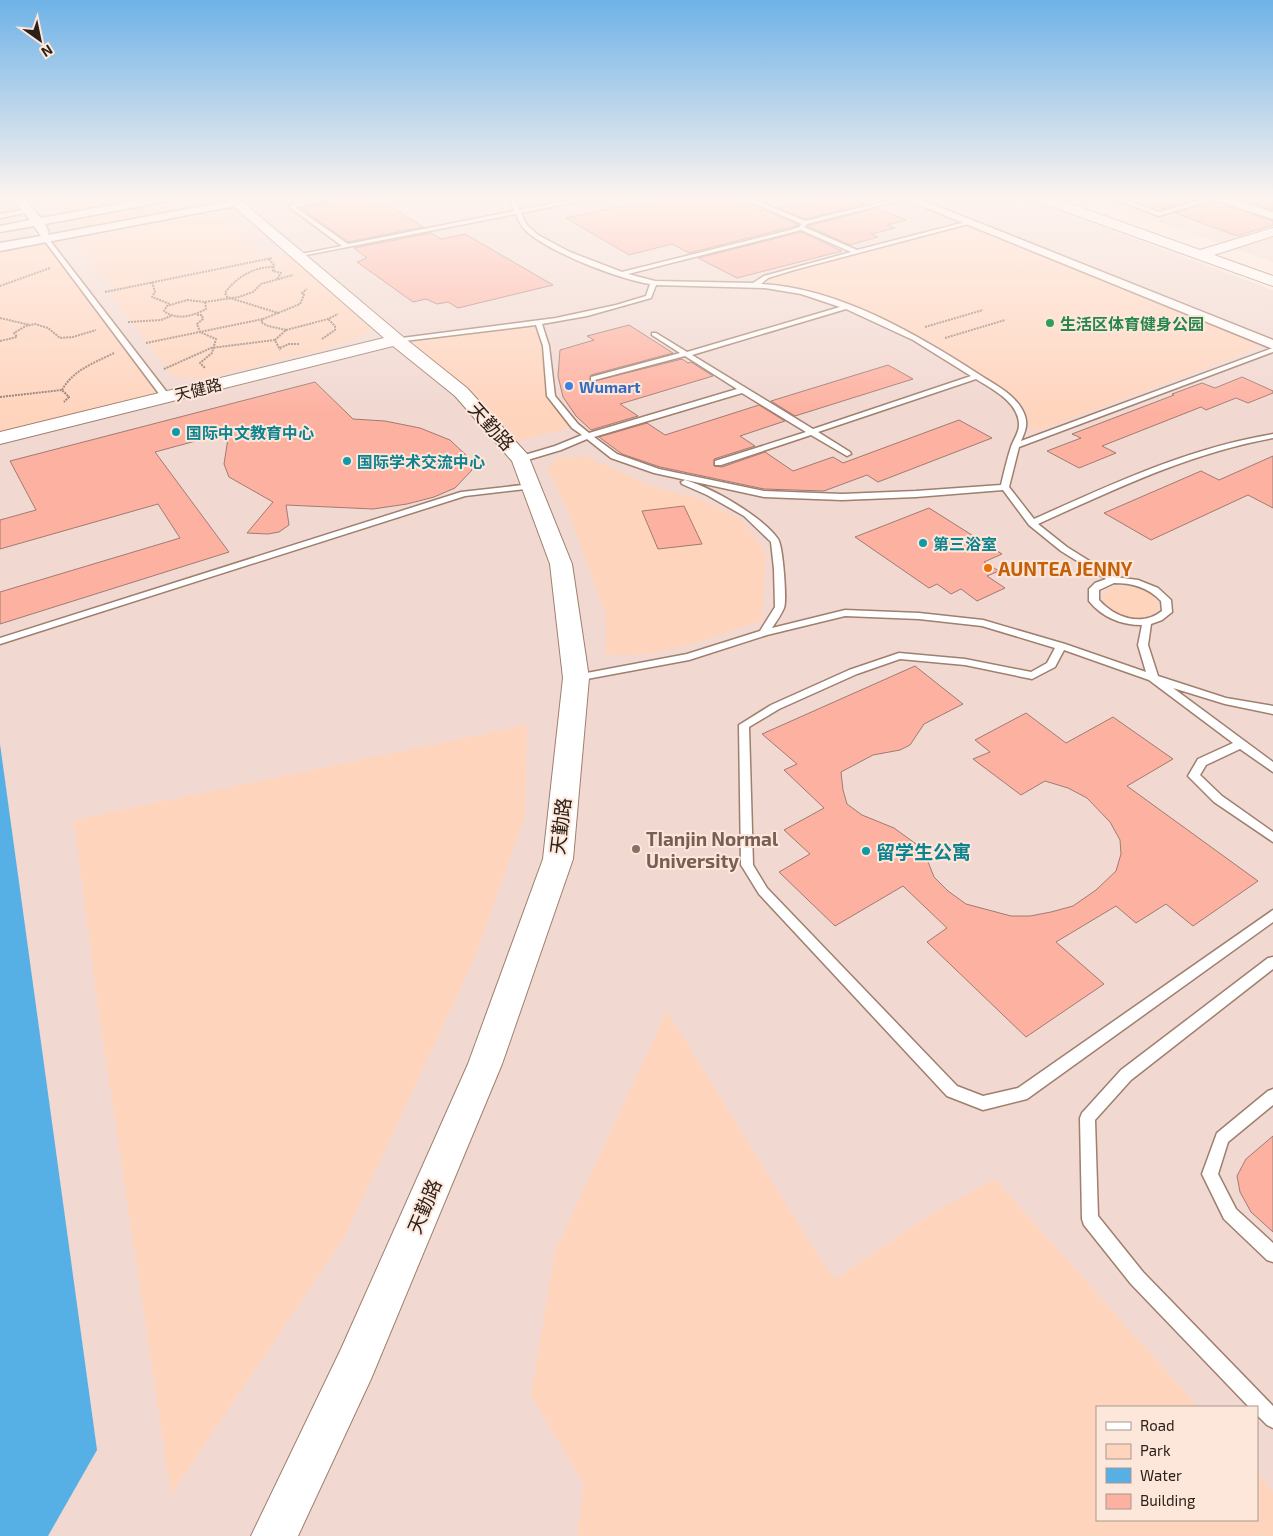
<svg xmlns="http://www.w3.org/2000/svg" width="1273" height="1536" viewBox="0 0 1273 1536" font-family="'Exo 2','Noto Sans SC',sans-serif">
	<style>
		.education { fill: #f1d8d1; fill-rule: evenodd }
		.green { fill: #ffd4bd }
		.water { fill: #57b0e5 }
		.building { fill: #fdb1a1; stroke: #a07b73 }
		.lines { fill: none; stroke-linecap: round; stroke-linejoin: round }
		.lane-casing { stroke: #9f7f6d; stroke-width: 3 }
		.street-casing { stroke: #9f7f6d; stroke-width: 3 }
		.secondary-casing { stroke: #9f7f6d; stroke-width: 2 }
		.path { stroke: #918077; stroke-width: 2; stroke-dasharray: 2 1; stroke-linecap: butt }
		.lane { fill: #fff; fill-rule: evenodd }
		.street { fill: #fff; fill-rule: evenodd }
		.secondary { fill: #fff; fill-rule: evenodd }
		.leisure-dot { fill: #2e9e5b; stroke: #fde7db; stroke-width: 2 }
		.shop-dot { fill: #3f7fe0; stroke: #fde7db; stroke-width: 2 }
		.culture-dot { fill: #0f9aa8; stroke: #fde7db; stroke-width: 2 }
		.food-dot { fill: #e8710a; stroke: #fde7db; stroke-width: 2 }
		.education-dot { fill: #8d6e63; stroke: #fde7db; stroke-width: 2 }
		.labels { text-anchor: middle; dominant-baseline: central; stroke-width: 4; stroke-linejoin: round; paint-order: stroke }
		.far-leisure-label { font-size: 16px; font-weight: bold; fill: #27864d; stroke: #fde7db; text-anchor: start }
		.far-shop-label { font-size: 16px; font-weight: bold; fill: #366cbe; stroke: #fde7db; text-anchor: start }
		.far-street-label { font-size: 16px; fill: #2c2018; stroke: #fde7db }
		.far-culture-label { font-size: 16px; font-weight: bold; fill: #0d838f; stroke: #fde7db; text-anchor: start }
		.street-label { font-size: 19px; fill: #2c2018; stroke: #fde7db }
		.food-label { font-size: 19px; font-weight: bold; fill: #c56008; stroke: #fde7db; text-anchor: start }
		.education-label { font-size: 19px; font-weight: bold; fill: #785e54; stroke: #fde7db; text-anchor: start }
		.culture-label { font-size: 19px; font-weight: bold; fill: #0d838f; stroke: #fde7db; text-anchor: start }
	</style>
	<rect width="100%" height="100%" fill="#fde7db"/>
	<g class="education">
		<path d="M0,198h1024l249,92v1246h-1273zM1097,1407h160v113h-160z"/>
		<polygon points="1091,198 1273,198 1273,262"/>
	</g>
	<g class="green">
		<polygon points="43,198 150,198 66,214 52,209"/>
		<polygon points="153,202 175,202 178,205 163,212 90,226 83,225 77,220 76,218"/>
		<polygon points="195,217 223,219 269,259 288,255 372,329 367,334 338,345 207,378 180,377 171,374 107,291 114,289 75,241"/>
		<path d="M969,226l284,113 5,9 -218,82h-10c0,-7 -2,-16 -6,-22 -7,-13 -23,-21 -35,-29 -66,-45 -141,-79 -219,-97v-3l10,-4z"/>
		<polygon points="46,239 166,397 0,438 0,247"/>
		<polygon points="538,321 546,346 551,396 575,426 508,444 396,340"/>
		<path d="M585,456l68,31 45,11 44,22 24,33 -4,68c-51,15 -102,40 -156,33v-39l-39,-107 -20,-39 11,-11z"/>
		<path d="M1115,587c15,-1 45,3 43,23 -13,15 -50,8 -56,-12l6,-9z"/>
		<polygon points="527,725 525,816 475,957 344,1238 171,1494 98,1007 74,820"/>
		<polygon points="667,1011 822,1262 836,1279 934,1212 995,1179 1198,1407 1097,1407 1097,1520 1257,1520 1257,1473 1273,1492 1273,1536 577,1536 584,1484 531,1396 555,1251"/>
	</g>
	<polygon class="water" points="0,744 97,1450 48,1536 0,1536"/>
	<g class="building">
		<polygon points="347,198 378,198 423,227 348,242 301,208"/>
		<polygon points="658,198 740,198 758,207 759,211 764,210 799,225 689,253 672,244 629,255 566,218"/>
		<polygon points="814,198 853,198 867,204 805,219 776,207"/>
		<polygon points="1142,198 1201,198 1163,209 1142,202"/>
		<polygon points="1236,198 1273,198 1273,210"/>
		<polygon points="1213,201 1273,221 1273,225 1237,236 1175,213"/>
		<polygon points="877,208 906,220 887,225 895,228 871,234 878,237 850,245 807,226"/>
		<polygon points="801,232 842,251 737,278 698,258"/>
		<polygon points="431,233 441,239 465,234 553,285 458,308 448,302 437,304 426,299 413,302 357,262 367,258 354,248"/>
		<polygon points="629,325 673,353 591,375 590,382 682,359 688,363 691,362 713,376 620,404 638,416 591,430 576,416 563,397 558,376 560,350 594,340 587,336"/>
		<polygon points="888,365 913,379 795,416 771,401"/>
		<polygon points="1242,377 1273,391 1273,393 1248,403 1236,398 1206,410 1201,407 1102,446 1116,453 1079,468 1047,451 1081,438 1072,434 1174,395 1172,394 1202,383 1215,388"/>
		<polygon points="315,382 353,419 385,421 420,428 450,440 468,457 472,470 455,488 434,497 407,504 373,509 286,505 289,525 279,532 268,534 247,533 273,502 229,477 224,464 229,432 155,452 229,552 0,624 0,592 180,538 158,504 0,549 0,520 36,510 10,461"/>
		<polygon points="759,405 785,421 740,436 755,446 714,459 714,466 722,467 765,452 793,471 833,457 843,463 959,420 992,438 878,482 867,475 824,491 764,489 660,467 622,454 599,437 647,423 665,435"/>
		<polygon points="1273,456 1273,508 1248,495 1151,540 1104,513 1201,471 1219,480"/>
		<polygon points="684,506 702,544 658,549 642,511"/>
		<polygon points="929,508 1002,554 984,562 999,571 987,576 1005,588 977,601 961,589 951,594 937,584 929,588 855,537"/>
		<polygon points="915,666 963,704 924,724 910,745 900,750 873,755 841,772 843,790 847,804 862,815 894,828 923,849 934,877 948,891 966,904 1011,916 1030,916 1051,912 1073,906 1096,890 1116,871 1121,854 1120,840 1110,822 1087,798 1068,788 1045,781 1021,795 973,759 990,752 975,740 1026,713 1066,743 1113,717 1173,759 1127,786 1258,881 1193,926 1166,904 1136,923 1116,906 1056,942 1104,984 1026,1037 927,942 947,928 903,886 835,926 779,872 810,854 784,830 824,808 784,770 797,764 762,734"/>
		<polygon points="1273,1136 1273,1232 1251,1212 1240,1192 1237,1176 1246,1159"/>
	</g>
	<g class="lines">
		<defs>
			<g id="lane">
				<path d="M321,198h12l-38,9 53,37 166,-33 -4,-9 1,-4h6l-1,4 3,8 62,-12h12l-72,15 6,12 11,10 32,17 52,20 168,-42 9,-3 3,-3 -60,-26h8l55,23 94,-23h10l-102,26 -3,3 53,23 112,-29 3,2 -178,47 -26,8 -7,6c77,4 156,50 219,91 17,11 38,21 45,41 3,9 0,16 -4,25l252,-93v4l-254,95 -10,40 25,32c78,-35 154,-71 239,-85v4c-83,15 -158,51 -235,86l29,23 48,30 23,3 20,8 13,12 1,12 -10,8 -11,4 -3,21 10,31 68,22 47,8v8l-48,-10 -52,-16 100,74v10l-33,-23 -34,16 -6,10 22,21 51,36v10l-59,-40 -26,-26 10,-17 35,-16 -84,-63 -85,-30 -9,17 -23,12 -67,-14 -65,-6 -43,15 -78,35 -30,18 4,138 14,23 190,198 26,10 35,-8 255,-178v12l-246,177 -44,11 -36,-14 -188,-202 -16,-26 -2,-3 -2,-140 32,-20 78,-35 50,-17 66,6 66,13 16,-9 8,-15 -73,-22 -63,-7 -74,-3 -78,19 -78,25 -113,21 -5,-3 5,-3 111,-21 73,-23 15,-24 -1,-38 -3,-27 -27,-26 -37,-21 -25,-11 -1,-2 4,-2c26,7 78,37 93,59 5,7 9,62 6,69 -3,7 -8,14 -12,20l73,-18 74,3 64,7 82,24 81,28 -8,-27 4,-20c-21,0 -40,-8 -53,-24v-12l6,-6 11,-4 -45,-28 -32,-26 -26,-35 -87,7 -74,3 -78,-3 -110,-24 -43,-15 -24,-19 -26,11 -37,11h-6v-4l37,-11 27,-11 -10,-7 -25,-32 -4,-50 -7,-21 -140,17 -2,-1v-2l162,-21 60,-13 30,-9 4,-12c-34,-6 -99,-31 -124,-53 -5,-5 -8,-11 -10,-17l-220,43v-2l46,-9 -54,-40zM801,230l50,22 -87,24 -11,7 -98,-2 -27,-7zM656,285l109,3 36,6 39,13 -153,45 -31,-19h-4v2l28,18 -89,24v4l94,-25 52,33 -148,44 -11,-9 -23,-28 -6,-50 -7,-22 45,-8 64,-18zM846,309l67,31 58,36 -158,53 -121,-74zM976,379c16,10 43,23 43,46 0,8 -6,15 -8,22 -4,12 -7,25 -10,38l-85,6 -74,3 -78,-3 -105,-22 -42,-15 -23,-17 148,-44 64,39 -91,29v4h6l90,-30 36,21 4,-2 -1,-2 -32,-20zM1114,583c18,0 34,4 47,18l1,10c-20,16 -47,7 -63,-11v-10z"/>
				<polygon points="1112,198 1120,198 1159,212 1208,198 1217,198 1159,216"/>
				<polygon points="28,209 30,212 0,218 0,214"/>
				<polygon points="44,238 48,238 169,395 169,399 163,399 44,240"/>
				<polygon points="531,484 535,486 534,488 465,496 0,644 0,638 461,492"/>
				<polygon points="1273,957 1273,969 1131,1080 1095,1120 1098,1216 1143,1272 1273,1406 1273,1428 1267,1425 1257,1415 1257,1407 1249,1407 1131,1284 1084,1225 1082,1219 1080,1118 1082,1113 1121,1070 1268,958"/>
				<polygon points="1273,1089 1273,1105 1228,1142 1218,1174 1236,1209 1273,1243 1273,1262 1267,1260 1224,1219 1202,1174 1217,1133 1268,1091"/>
			</g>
			<g id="street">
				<polygon points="12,198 23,198 41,218 151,198 174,198 169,201 45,224 49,233 48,235 235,200 240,203 235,206 0,251 0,243 41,236 34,226 0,232 0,226 30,220"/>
				<polygon points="902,198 917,198 1273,340 1273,349"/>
				<polygon points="1213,198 1229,198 1273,212 1273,219 1214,200"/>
			</g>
			<g id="secondary">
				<polygon points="224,198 238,198 402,336 467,388 528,455 572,564 589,678 573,859 502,1064 371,1379 298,1536 251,1536 341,1349 468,1064 543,859 563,678 550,564 512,461 455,396 393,346 0,444 0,432 384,338"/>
				<polygon points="1035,198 1054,198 1200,250 1273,228 1273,236 1214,255 1273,276 1273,286 1036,201"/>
			</g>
		</defs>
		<use href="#lane" class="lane-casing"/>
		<use href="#street" class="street-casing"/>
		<use href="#secondary" class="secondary-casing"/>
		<g class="path">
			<polyline points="269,259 274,265 273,271 281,273 277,279"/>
			<path d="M273,267c-19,0 -37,10 -48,26l2,4 51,16 -15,6 -2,3 7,4 18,4 -11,10 5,10"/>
			<polyline points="152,282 155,292 152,297 170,304"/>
			<polyline points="0,286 50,268"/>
			<polyline points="105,292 272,258"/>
			<path d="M187,300l18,2 1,7c-13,7 -29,12 -42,2l3,-5z"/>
			<polyline points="205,302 239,297 253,292 261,284 293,275"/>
			<polyline points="278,313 300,304 304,295 302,293 307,289"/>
			<polyline points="197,315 202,315 203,319 197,324 200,332 216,339 212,353 200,363 205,368"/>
			<polyline points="0,318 30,325"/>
			<polyline points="128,322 161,320 171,316"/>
			<polyline points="925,327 983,310"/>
			<polyline points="286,330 328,319 338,314"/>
			<polyline points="945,338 1005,320"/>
			<polyline points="322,339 335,330 335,326 328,319"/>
			<polyline points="0,341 17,337 14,333 26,326 35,324 48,328 60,338 73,337 96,330"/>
			<polyline points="146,343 263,319"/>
			<polyline points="280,348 289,344 299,344"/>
			<polyline points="164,369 211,348 275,340"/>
			<path d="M62,390c11,-20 32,-27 52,-37"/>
			<polyline points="0,397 62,390 69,397 64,402"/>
		</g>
		<use href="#lane" class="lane"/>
		<use href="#street" class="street"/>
		<use href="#secondary" class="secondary"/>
	</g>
	<linearGradient id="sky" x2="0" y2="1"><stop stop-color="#6eb2e7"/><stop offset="0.48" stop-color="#fef4ef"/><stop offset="1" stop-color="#fef4ef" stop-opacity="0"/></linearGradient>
	<rect width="1273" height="413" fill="url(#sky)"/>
	<circle class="leisure-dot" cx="1050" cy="323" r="5"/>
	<circle class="shop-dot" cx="569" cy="386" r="5"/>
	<g class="culture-dot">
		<circle cx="176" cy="432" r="5"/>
		<circle cx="347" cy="461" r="5"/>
		<circle cx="923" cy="543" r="5"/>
		<circle cx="866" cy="851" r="5"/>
	</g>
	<circle class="food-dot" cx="988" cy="568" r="5"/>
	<circle class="education-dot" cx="636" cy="849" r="5"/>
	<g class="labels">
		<g class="far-leisure-label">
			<text x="1060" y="323">生活区体育健身公园</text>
		</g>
		<g class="far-shop-label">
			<text x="579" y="386">Wumart</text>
		</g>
		<g class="far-street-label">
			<text transform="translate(198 389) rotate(-14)">天健路</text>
		</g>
		<g class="far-culture-label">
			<text x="186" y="432">国际中文教育中心</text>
			<text x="357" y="461">国际学术交流中心</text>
			<text x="933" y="543">第三浴室</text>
		</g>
		<g class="street-label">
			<text transform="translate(492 426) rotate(48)">天勤路</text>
			<text transform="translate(560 826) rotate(-83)">天勤路</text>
			<text transform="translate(424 1206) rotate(-67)">天勤路</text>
		</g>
		<g class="food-label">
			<text x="998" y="568">AUNTEA JENNY</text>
		</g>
		<g class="education-label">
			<text x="646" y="838">TIanjin Normal<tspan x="646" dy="22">University</tspan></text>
		</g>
		<g class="culture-label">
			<text x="876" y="851">留学生公寓</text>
		</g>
	</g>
	<rect x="1096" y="1406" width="162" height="115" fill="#fde7db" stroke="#a9978d"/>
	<rect x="1106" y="1422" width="25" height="8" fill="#ffffff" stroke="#a9978d"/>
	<text x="1140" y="1431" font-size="15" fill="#2c2018">Road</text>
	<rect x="1106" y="1444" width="25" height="15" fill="#ffd4bd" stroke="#a9978d"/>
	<text x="1140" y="1456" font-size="15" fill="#2c2018">Park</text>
	<rect x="1106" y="1468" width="25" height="15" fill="#57b0e5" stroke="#a9978d"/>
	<text x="1140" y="1481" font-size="15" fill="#2c2018">Water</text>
	<rect x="1106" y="1494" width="25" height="15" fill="#fdb1a1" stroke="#a9978d"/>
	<text x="1140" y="1506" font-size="15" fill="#2c2018">Building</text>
	<g transform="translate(40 40) rotate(147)" stroke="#fde7db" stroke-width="4" paint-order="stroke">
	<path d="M0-4L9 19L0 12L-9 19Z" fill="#2c2018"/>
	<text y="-8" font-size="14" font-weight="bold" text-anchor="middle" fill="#2c2018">N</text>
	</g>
</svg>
